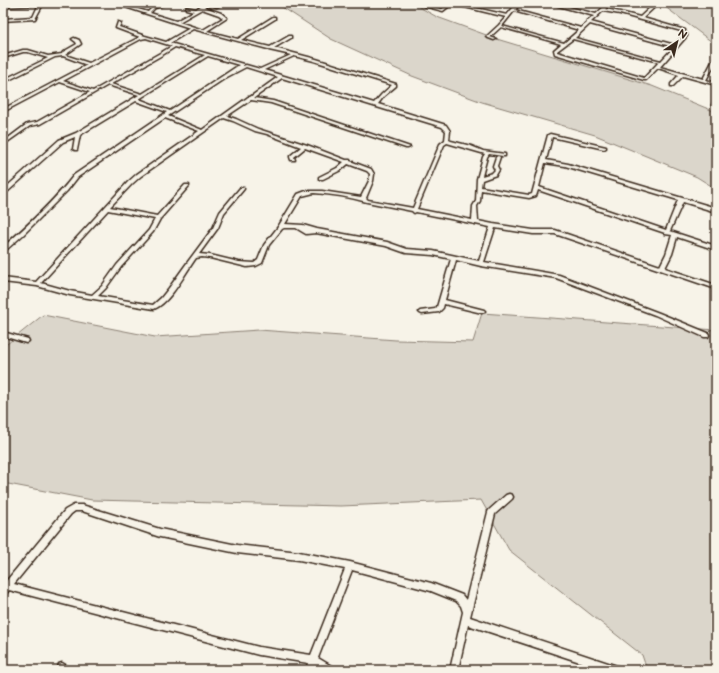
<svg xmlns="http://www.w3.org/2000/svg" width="719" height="673" viewBox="0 0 719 673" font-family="'Balsamiq Sans',sans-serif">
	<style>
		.green { fill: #dbd6cb; stroke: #8b8074 }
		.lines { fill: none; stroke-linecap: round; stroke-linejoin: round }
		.minor-casing { stroke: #3b2a1e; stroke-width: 3 }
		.minor { fill: #f7f3e8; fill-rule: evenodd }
	</style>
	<rect width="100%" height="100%" fill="#f7f3e8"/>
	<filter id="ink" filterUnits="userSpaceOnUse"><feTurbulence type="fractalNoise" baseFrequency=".025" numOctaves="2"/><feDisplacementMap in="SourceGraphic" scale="8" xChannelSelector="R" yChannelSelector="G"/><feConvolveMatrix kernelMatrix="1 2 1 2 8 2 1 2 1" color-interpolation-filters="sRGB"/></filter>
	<g filter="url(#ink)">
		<g class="green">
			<polygon points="276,3 412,3 437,17 500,40 652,86 716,112 716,189 697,177 595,135 482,102 412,76 331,39"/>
			<polygon points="660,3 716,3 716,45"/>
			<polygon points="482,313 716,330 716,670 647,670 642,655 509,550 481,500 341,506 92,500 3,483 3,344 7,344 43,315 155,337 259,330 396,340 473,342"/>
		</g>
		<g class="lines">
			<defs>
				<g id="minor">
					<polygon points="40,3 42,6 35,19 3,21 3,19 33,17 38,6 38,5 3,7 3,5"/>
					<path d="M113,3h5l30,9c5,-6 11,-9 20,-9l-13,5 -5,5 26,8 18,-10 -8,-2v-2l10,2c8,-5 13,-8 23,-3l-2,1 -8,-3 -5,3 17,6 6,5 -20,13 31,8 35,-22h2v2l-34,21 29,7 19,-11h2v2l-17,10 42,11 80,25v2l-12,10 -6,8 68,21 4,6 -1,9 2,1 20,5 12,5 22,3v2h-2l-14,-2 -2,3 -5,19 10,-3 3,-3 -2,-4 3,-9 2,-1 2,1 -3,9 2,4 -3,5 -14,5 -1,7 48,8 3,-1 16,-59 2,-1 56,13v1l-2,1 -52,-12 -6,23 22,4 148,44v4l-33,-10 -13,29 46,15v4l-39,-13 -5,17 -7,14 51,17v4l-161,-55h-22l-38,-6 -11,34 75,13 100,38 49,20 1,2 -1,2h-4l-49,-22 -99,-37 -75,-12 -25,-6 -11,40 39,10 1,1 -1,1 -2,1 -38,-9 -1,4 -4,4 -17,2 -2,-1 -1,-1 1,-1 15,-2 2,-2 14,-48 -18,-4 -27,-2 -20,-7 -70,-13 -10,1 -10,-6h-12l-2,1 -13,16 -7,18 -6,3 -9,1 -37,-9 -8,-1 -6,1c-11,15 -25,44 -42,51l-84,-14 -33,-9 -34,-4v-4l33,4 92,-100 9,-8 62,-43 -34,-13 -87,59 -11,14 -44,44 -18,16 -2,1v-5c25,-22 51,-46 71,-72l93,-63 -31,-11 -56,34 -3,15h-2l-2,-1 2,-12 -12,5 -58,52h-2v-4l56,-50 17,-7 63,-38 -31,-10 -68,39 -10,2 -27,19v-3l24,-18 10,-2 53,-30 -30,-10 -57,30v-3l84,-44 -24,-9 -8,1 -52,26v-3l45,-22 -20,-6h-5l-20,6v-2l20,-6h5l20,6 14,-2 1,-2 14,-8 -1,-2 -4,-3 2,-1 5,2 2,4 -16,11 24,8 51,-26 -24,-9 2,-6 3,1 -2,4 26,9 21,6 24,-14zM202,9l17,6 4,3 -20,12 -24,-8zM193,29l75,20 1,1 22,5 -31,14 -14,-4 -3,1v-2l-73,-21zM146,38l26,8 -10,6 -69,39 -30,-10 78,-42zM175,47l30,8 -63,39 -31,-10 53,-30zM208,56l31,9 -69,46 -31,-12zM294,56l20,5 78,24 -10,9 -8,9 -110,-33zM246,67l32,10 -28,20h-2l-1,1 -45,32 -34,-14 59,-39zM282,78l160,49 4,4 -1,9 -5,4 -27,64 -45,-8 -2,-2 7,-17 1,-7 -3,-5 -21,-8v-1h-4l-39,-15 -49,-16 -22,-10 -9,-3 24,-16 20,3 135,45h2l2,-1 -137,-46 -19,-3zM224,118l9,3 22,10 12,3 34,13 -11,9v1l1,3h4l-1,-3 11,-9 39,14 -7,6 -18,9v2h4l18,-9 7,-6 19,7 3,3 -1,7 -8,16 -39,-6h-16l-8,3 -20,33 -14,18 -6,15 -4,3 -15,-1 -29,-7 -11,-1 19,-26 6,-15 20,-24v-1h-4l-20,24 -7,16 -26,35 -18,25 -8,10 -8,7 -55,-9 8,-8 15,-21 32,-35 7,-13 29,-33v-1h-4l-28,31 -47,-9 22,-23 9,-8zM447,143l38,11 -2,3 -6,22 -1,22 -3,5 -1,14 -55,-11 27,-64zM545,163l20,3 113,34 -12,30 -127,-43zM481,190l48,8 7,-2 2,-6 127,43v1l7,1 -6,19 -6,12 -105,-36h-22l-40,-6 -15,-3 -1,-15 3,-5zM314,193c17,1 36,4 53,9l45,9 2,2 2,-1 74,15 -11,34 -46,-10 -26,-2 -20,-7 -70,-13 -14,-4 -18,-1 17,-28zM108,210l47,9 -6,11 -32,35 -15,21 -10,9 -22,-4 -29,-8z"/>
					<path d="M448,3h6l53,12 10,-12h4l-6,7 66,18 6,-5v-2h1l6,-5 -46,-13h6l42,11 12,-11h4l-7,6 15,3 20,5 15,-14h4l-16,15 42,12v2l-65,-18 -17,-3 -12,11 84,23 10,-11h2v2l-27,31 43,12 10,-19 3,-1v3l-10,18 10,3v2l-33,-9 -10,10h-2v-2l8,-9 -21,-7 -12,12h-2l-89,-26 -1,-4 7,-6 -60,-17 -11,10 6,2 -2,1 -8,-3 13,-12 7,-8 -54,-13 -9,7 -23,-6 2,-1 20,5 7,-5zM514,11l65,19 -15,13 -62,-17zM590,24l84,23 -13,14 -86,-23zM573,39l86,23 -15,16 -87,-26v-1z"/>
					<polygon points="715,98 716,98 716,107 712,105"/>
					<polygon points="3,332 28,339 29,341 26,343 3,336"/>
					<path d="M509,494l3,1 1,2 -1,2 -17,15 -25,103 150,50 1,3h-17l-136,-45 -10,45h-8l13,-58 -2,-6 -5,-5 -25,-10 -79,-21 -34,88 15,9 1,3h-12l-7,-4 -1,4h-8l2,-7 -49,-8 -250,-65 -3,4 -3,1v-10l62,-75 9,-5h8l78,24 77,16 62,7 51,10 81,21 31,12 4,5 22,-88 1,-2 17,-15zM75,511h7l78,26 77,16 62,7 46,9 -34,86 -52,-8 -245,-63 57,-70z"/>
					<polygon points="62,663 69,667 70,670 59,670 58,667 59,664"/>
				</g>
			</defs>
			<use href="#minor" class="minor-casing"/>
			<use href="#minor" class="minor"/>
		</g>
	</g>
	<rect width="719" height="673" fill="none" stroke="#f7f3e8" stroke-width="16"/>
	<rect x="8" y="8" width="703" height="657" fill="none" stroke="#3b2a1e" stroke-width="1.5" filter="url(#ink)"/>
	<g transform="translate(677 42) rotate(35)" stroke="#f7f3e8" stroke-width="3" paint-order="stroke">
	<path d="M0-3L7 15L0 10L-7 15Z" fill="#3b2a1e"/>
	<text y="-6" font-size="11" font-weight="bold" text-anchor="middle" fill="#3b2a1e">N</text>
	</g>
</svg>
